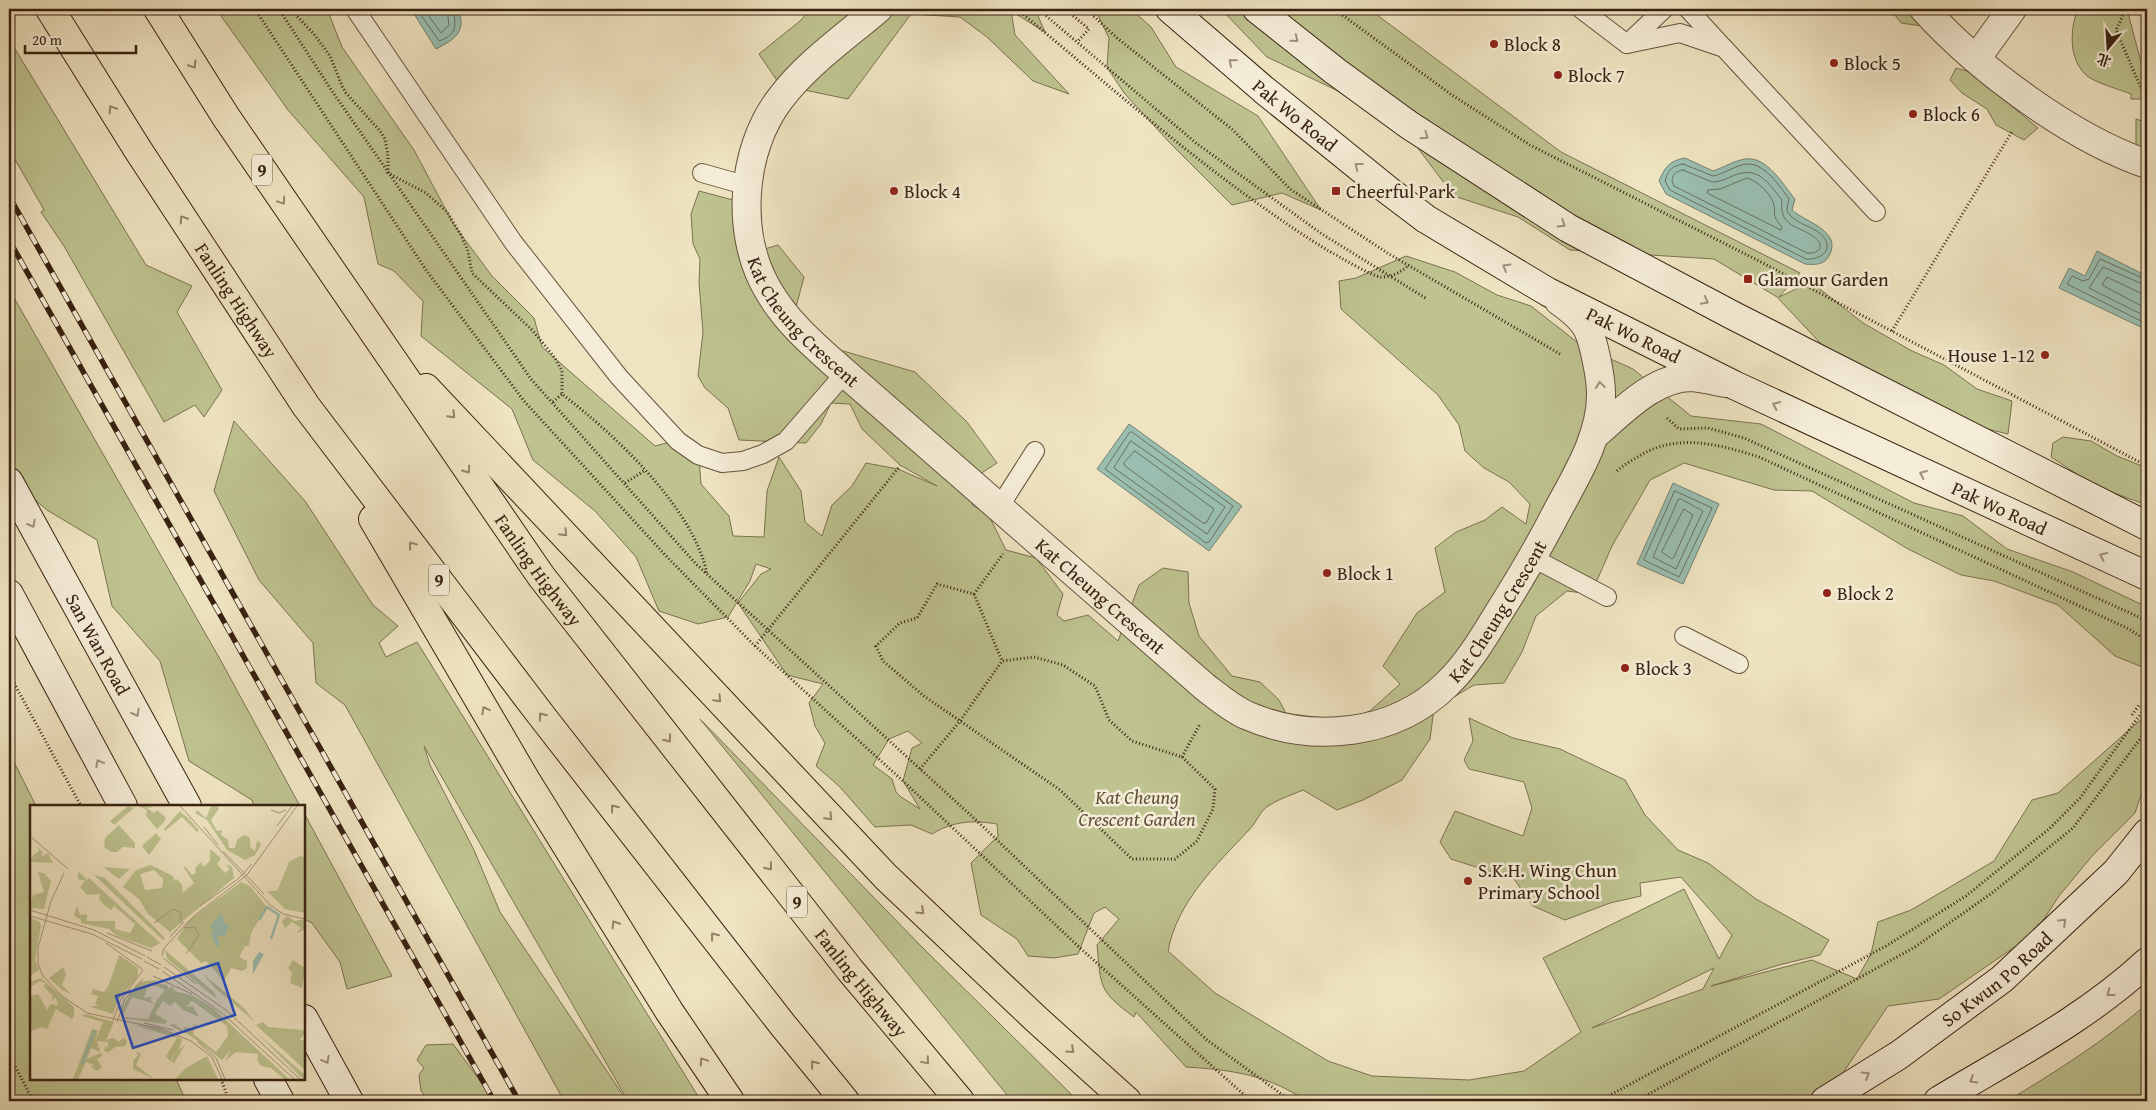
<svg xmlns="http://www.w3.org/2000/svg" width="2156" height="1110" viewBox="0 0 2156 1110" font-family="'Gentium Book Plus','Noto Serif SC',serif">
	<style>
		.green { fill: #bec390; stroke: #7b7250; fill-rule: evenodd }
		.water { fill: #9abfb1; stroke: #738071 }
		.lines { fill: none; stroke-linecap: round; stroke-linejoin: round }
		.shore { stroke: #697061; stroke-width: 1 }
		.lane-casing { stroke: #66523d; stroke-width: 20 }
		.street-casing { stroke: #66523d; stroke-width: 30 }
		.secondary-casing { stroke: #382111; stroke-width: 30 }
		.highway-casing { stroke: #382111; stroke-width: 30 }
		.path { stroke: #382111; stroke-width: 3; stroke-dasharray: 1 2.5; stroke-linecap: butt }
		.lane { stroke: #f5edd7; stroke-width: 18 }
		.street { stroke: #f5edd7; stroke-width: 28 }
		.secondary { stroke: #f5edd7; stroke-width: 28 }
		.highway { stroke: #efe4c1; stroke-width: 28 }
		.rail-casing { stroke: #382111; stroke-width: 5.5 }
		.rail { stroke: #f5edd7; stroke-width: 4; stroke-dasharray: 11; stroke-linecap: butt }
		.oneway { stroke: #a0917e }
		.oneway2 { stroke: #948269 }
		.poi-dot { fill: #8f2418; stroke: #f5edd7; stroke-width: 2 }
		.labels { text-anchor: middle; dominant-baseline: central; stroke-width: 5; stroke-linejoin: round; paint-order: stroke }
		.shield { fill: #f5edd7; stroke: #715e4c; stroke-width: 1 }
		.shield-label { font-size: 18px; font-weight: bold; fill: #382111 }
		.poi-label { font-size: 19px; fill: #382111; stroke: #f5edd7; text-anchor: start }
		.street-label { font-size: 19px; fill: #382111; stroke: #f5edd7 }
		.park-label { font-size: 19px; font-style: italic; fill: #605237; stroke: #f5edd7 }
		.inset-river { fill: none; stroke: #9abfb1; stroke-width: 2.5 }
		.inset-road { fill: none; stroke: #a6967b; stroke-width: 1 }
		.view { fill: #1d4ed8; fill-opacity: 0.15; stroke: #1d4ed8; stroke-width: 2.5 }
		.inset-edge { fill: none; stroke: #382111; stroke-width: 2.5 }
	</style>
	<rect width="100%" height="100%" fill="#efe4c1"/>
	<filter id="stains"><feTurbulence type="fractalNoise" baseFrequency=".004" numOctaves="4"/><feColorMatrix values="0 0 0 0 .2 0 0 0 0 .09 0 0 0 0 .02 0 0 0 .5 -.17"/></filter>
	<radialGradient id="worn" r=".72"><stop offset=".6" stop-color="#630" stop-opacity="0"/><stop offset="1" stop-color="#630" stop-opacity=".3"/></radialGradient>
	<g class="green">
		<path d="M216,9h111l15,38 72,103 40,75 38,51 42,42 8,29 113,99 27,-7 17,18 2,27 28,32 4,20 31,1 3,-46 12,-34 22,34 4,31 17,14 10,-31 20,-19 14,-23 32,6 39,17 -37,-21 -38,-36 -12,-25 -19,-1 -10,21 -15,19 -67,-3 -11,-32 -23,-20 -7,-12 5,-44 -4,-49 1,-24 -7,-15 -2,-30 8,-23 38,10 21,50 20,-6 26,32 -8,30 37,41 82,24 52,50 30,41 -23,15 -2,27 16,9 18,36 30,8 27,36 -6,21 7,6 24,-6 30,26 21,-56 24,-17 25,4 1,31 10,33 33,40 28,6 19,18 14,27 37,-2 40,-14 30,-27 -17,-18 34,-53 28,-21 -10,-44 21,-16 29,-12 17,-13 24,17 4,-20 -21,-22 -25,-14 -19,-17 -6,-26 -21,-30 -97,-86 -2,-28 17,-3 50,-22 49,16 42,23 34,11 51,40 51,23 58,47 70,8 153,79 49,13 44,33 66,23 74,35v62l-32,-13 -57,-51 -64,-24 -33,-6 -53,-26 -96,-58 -38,-1 -90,-27 -34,17 -38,66 -21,48 -24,-3 -31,25 -14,36 -18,31 -30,2 -40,24 -4,30 -28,41 -39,20 -26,10 -34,-20c-11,5 -25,9 -35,16 -8,5 -12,17 -19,24 -33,35 -72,72 -81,121l47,42 113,68 44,15 97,4 55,-9 57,-39 -38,-74 141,-69 35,70 13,-24 -51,-58 -41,6 1,13 -31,7 -45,17 -32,-14 -19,-27 -63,-20 -11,-17 15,-31 68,25 9,-28 -8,-26 -55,-13 -5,-9 9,-19 -4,-23 44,20 47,11 65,31 20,35 33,35 30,13 48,36 73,41 -9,15 -41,10 -68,21 101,-26 45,19 14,-25 7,-32 33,-12 83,-49 38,-61 26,-7 89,-79v63l-12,36 -42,42 -34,41 -24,37 -96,66 -51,7 -64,95h-517c-40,-26 -73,-31 -121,-34l-50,-55 -2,5c-35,-26 -33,-29 -37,-72l22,-26 -14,-12 -11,6 -16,41 -24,4 -26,-2 -11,-17 -36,-24 -10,-52 27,-27 -1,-12c-24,-4 -44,-3 -65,10l-21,-9 -36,2 -36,-41 -23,-20 9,-23 -10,-17 -6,-23 14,-19 -36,-9 -49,-72 23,-29 10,-5 -15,-5 -6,17 -22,36 -30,7 -39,-13 -23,-54 -41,-46 -62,-51 -21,-51 -91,-73 2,-35 -29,-30 -16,-7 -14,-67 -76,-87zM908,731l14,12 -10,5 -9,33 17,28 -19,-12 -5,-5 -4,-13 -19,-14 16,-26zM1714,968l-11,21 -111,39z"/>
		<polygon points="811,9 1035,9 1045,32 1011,11 1015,35 1069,94 1033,81 987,37 960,17 911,14 848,99 780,85 759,54 800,21"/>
		<polygon points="1095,9 1131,9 1151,27 1176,67 1258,116 1321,210 1282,193 1232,205 1170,143 1124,93 1107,67 1109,38"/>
		<polygon points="1221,9 1369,9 1561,152 1800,273 1779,297 1811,282 1863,323 1912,351 1944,365 1977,389 2012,401 2008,434 1948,420 1823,346 1777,297 1714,259 1570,250 1518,217 1454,196 1411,139 1336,90 1267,57"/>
		<polygon points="1936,9 1929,27 1901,23 1891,10"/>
		<path d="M2085,9h42l20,76v14h-16v-5c-10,-4 -39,-12 -46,-20 -16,-16 -15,-43 -8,-63z"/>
		<polygon points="9,39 146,265 192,286 177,312 222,390 204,417 195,405 164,422 64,246 41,212 44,210 9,149"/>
		<polygon points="1956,68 1971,72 2038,128 2024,140 1996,125 1987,109 1962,93 1950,80"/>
		<polygon points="2136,119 2147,123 2147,176 2136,150"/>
		<polygon points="9,289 221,661 300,806 254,806 252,800 189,761 160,661 112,606 97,540 47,510 16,484 9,462"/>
		<polygon points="234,421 305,501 373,605 398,626 379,643 386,657 417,642 701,1101 628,1101 424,746 430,765 474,850 500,912 627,1101 564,1101 345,705 316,683 313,643 259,580 214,491"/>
		<polygon points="2063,437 2091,441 2117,456 2147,468 2147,505 2095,486 2051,457 2053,443"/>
		<polygon points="700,719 921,946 1078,1101 1012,1101"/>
		<polygon points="9,752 36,806 31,806 31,1079 176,1079 186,1101 9,1101"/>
		<polygon points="304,813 392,976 347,989 340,962 312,923 304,919"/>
		<path d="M2147,1004v97h-140c49,-29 97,-60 140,-97z"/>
		<polygon points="453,1044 495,1101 429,1101 421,1091 419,1075 424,1068 417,1060 426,1045"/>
	</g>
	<g class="water">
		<path d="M411,9h47c9,23 -3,30 -22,40z"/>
		<path d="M1685,158l28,13c10,-3 22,-11 33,-12 21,-3 38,27 49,40l-3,11c13,12 51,21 37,46 -5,9 -14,9 -24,8l-139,-70 -7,-13c6,-14 10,-20 26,-23z"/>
		<polygon points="2097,251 2147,276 2147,330 2059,288 2069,268 2085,276"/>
		<polygon points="1129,424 1242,506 1209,551 1097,469"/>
		<polygon points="1673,483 1719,504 1683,584 1637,564"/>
	</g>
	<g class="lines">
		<g class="shore">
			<path d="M417,9l22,32c19,-7 17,-15 14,-32"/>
			<polyline points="424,9 441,33 449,25 447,9"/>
			<path d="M1683,164l30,12c11,-2 23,-11 34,-12 18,-1 33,23 42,35 -1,6 -4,10 0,15 9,12 28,12 36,25 8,14 -8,21 -19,20l-136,-69 -5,-9c3,-11 7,-15 18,-17z"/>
			<path d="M1683,170l29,12c8,0 16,-4 23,-7 24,-9 33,8 47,25 -4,32 24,24 38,43v6l-6,4h-7l-133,-67 -2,-5c1,-7 4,-10 11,-11z"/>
			<path d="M1747,178c9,2 23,15 26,24 4,11 -3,12 9,25l-1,3 -74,-37 1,-3 12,-1z"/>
			<polyline points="2147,280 2100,259 2089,279 2083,281 2072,276 2067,284 2147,324"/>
			<polyline points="2147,286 2103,267 2089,288 2147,317"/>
			<polyline points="2147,294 2138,292 2107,277 2102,285 2147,309"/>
			<polygon points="1132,432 1233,506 1209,542 1206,543 1105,469 1129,433"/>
			<polygon points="1131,441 1225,507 1207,534 1114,468"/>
			<polygon points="1135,451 1214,509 1206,523 1203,523 1125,466 1124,463"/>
			<polygon points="1675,491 1712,508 1679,577 1644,560"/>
			<polygon points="1681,499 1703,511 1676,569 1653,557 1678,500"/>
			<polygon points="1684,509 1693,515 1674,557 1672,559 1662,552"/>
		</g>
		<defs>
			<g id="lane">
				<polyline points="355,9 513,242 619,377 678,441 698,455 722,463 743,461 763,454 786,441 845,373"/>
				<polyline points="1581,9 1627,44 1664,9"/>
				<polyline points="1688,9 1722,46"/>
				<polyline points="1627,44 1680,33 1724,48 1876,212"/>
				<polyline points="702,173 748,186"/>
				<polyline points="998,509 1035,451"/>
				<polyline points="1533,558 1607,597"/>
				<polyline points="1684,636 1739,664"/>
			</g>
			<g id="street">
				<path id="s1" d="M878,9c-33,28 -72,55 -98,90 -39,51 -45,135 -12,191 19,33 48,57 77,83l360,314c13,10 26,21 41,28 66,29 149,21 201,-31 20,-19 35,-44 49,-67 19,-30 37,-60 54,-92 20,-40 52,-85 51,-132 0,-15 -7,-50 -13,-63 -5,-11 -19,-22 -29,-29"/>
				<path d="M1924,9c53,59 147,129 223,155"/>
				<polyline points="1976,59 2012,9"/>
				<path d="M1596,434c27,-23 58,-57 96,-57 11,1 23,4 34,6"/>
			</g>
			<g id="secondary">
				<path id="s2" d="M1170,9l94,81 125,101 37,28 122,73 186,93 413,191"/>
				<polyline points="1257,9 1335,71 1409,125 1568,228 1734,316 2147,526"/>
				<path id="s3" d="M9,482l178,324"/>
				<polyline points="9,594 123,806"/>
				<polyline points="304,1019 349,1101"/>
				<polyline points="268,1079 280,1101"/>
				<path id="s4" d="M1825,1101l74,-46 103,-76 114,-107 31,-39"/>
				<path d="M1938,1101c71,-43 148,-82 209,-139"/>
			</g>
			<g id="highway">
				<path id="s5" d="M50,9l88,141 168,256 235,309 241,309 63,77"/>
				<path id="s6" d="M158,9l68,108 315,459 309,394 110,131"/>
				<polyline points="426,388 886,877 1035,1018 1127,1101"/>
				<polyline points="373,519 527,782 669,1011 730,1101"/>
			</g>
		</defs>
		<use href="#lane" class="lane-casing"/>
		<use href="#street" class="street-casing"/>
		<use href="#secondary" class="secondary-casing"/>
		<use href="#highway" class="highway-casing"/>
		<g class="path">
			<polyline points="255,9 426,270 524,401 667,557 755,646 903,781 1079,947 1251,1101"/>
			<polyline points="279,9 332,91 531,379 696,564 977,821 1207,1040 1291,1101"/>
			<path d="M290,9l24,25 16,22 12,30 4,7 34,38 5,8 3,17v17l38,20 21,19 14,23 7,16 4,22 61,58 22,27 7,13v23c52,40 132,114 145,180"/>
			<polyline points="1038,9 1196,143 1322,234 1427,299"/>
			<polyline points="1065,9 1089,29 1077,42"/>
			<polyline points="1086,9 1117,38 1233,130 1290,189 1389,254 1560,354"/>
			<polyline points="1334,9 1452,95 1530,145 1759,261 2147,466"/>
			<polyline points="2126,9 2116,30 2147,102"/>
			<path d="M1018,10c100,83 198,171 309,240 11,6 44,26 54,27 11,0 20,-5 28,-12"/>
			<polyline points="1892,331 2013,130"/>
			<polyline points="553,402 562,394"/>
			<polyline points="1667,418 1679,429 1708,428 1744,438 2141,618 2147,623"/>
			<path d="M1617,471c5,-5 12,-9 19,-13 39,-26 82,-14 123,-1l370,172 18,12"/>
			<polyline points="625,483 644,471"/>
			<polyline points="974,594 1002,661 1034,657 1063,665 1095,686 1109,720 1132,741 1182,757 1215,789 1213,809 1197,841 1175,859 1132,859 1060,790 924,696 883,661 876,646 900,623 917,618 937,584 974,594 1003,554"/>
			<polyline points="755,646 900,466"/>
			<polyline points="9,674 81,806"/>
			<polyline points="2132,715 2139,705"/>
			<polyline points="1182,757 1200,724"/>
			<polyline points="920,769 960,721 1002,661"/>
			<polyline points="9,1054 33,1101"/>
			<polyline points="221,1079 229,1101"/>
			<polyline points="1599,1101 1886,946 1966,896 2049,829 2080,798 2147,705"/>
			<polyline points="1636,1101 1915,947 1992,893 2073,828 2147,730"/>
		</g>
		<use href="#lane" class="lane"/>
		<use href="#street" class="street"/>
		<use href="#secondary" class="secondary"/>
		<use href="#highway" class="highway"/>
		<defs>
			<g id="rail">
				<polyline points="9,196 519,1101"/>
				<polyline points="9,240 494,1101"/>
			</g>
		</defs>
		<use href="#rail" class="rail-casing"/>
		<use href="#rail" class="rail"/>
	</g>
	<defs><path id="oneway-chevron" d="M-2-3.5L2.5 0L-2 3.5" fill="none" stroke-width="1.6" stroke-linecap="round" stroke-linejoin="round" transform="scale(1.25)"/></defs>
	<g class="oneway">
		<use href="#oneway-chevron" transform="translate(1295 39) rotate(39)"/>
		<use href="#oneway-chevron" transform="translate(1232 62) rotate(-139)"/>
		<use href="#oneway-chevron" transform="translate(1425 136) rotate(34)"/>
		<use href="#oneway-chevron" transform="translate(1358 166) rotate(-142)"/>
		<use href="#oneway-chevron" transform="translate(1562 224) rotate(32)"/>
		<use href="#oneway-chevron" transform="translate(1506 267) rotate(-149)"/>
		<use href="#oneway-chevron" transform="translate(1705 301) rotate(28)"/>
		<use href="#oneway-chevron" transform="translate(1600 385) rotate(-96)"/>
		<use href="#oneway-chevron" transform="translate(1776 405) rotate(-155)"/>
		<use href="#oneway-chevron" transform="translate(1923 474) rotate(-155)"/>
		<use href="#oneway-chevron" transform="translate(32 524) rotate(61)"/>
		<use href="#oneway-chevron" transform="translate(2103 556) rotate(-156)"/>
		<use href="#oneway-chevron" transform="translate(136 713) rotate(61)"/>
		<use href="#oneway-chevron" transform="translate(99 763) rotate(-118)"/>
		<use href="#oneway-chevron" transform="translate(2063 922) rotate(-43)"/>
		<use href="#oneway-chevron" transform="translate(2110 993) rotate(143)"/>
		<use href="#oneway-chevron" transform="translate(326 1060) rotate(61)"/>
		<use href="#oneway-chevron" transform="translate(1866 1075) rotate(-32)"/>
		<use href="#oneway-chevron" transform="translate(1973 1080) rotate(149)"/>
	</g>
	<g class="oneway2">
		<use href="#oneway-chevron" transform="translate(193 65) rotate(58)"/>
		<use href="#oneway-chevron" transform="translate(112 109) rotate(-122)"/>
		<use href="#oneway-chevron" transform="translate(282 201) rotate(56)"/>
		<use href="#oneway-chevron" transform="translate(183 219) rotate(-123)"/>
		<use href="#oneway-chevron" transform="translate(452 415) rotate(46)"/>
		<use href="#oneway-chevron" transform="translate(467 470) rotate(55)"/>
		<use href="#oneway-chevron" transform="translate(564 533) rotate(47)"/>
		<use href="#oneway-chevron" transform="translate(412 545) rotate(-127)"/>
		<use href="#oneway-chevron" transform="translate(718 699) rotate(47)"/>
		<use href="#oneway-chevron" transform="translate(485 710) rotate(-119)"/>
		<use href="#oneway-chevron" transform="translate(542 716) rotate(-128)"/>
		<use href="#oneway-chevron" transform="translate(668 739) rotate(52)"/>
		<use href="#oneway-chevron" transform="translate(614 808) rotate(-128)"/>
		<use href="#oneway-chevron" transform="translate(829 817) rotate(47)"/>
		<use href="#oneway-chevron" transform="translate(769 867) rotate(52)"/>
		<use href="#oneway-chevron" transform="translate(921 911) rotate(43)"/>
		<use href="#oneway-chevron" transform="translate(615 924) rotate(-122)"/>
		<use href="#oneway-chevron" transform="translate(714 936) rotate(-128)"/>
		<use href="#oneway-chevron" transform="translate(1071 1050) rotate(42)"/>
		<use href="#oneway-chevron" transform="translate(703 1061) rotate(-124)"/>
		<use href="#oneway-chevron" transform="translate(926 1061) rotate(50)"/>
		<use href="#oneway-chevron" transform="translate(814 1064) rotate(-129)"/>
	</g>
	<g class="poi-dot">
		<circle cx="1494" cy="44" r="5"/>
		<circle cx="1834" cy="63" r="5"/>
		<circle cx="1558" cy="75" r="5"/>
		<circle cx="1913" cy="114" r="5"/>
		<circle cx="894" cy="191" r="5"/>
		<rect x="1331" y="186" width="10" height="10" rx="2.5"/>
		<rect x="1743" y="274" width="10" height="10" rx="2.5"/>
		<circle cx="2045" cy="355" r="5"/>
		<circle cx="1327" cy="573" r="5"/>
		<circle cx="1827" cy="593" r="5"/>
		<circle cx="1625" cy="668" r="5"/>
		<circle cx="1468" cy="881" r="5"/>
	</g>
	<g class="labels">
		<g class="shield">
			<rect x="252" y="154.5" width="20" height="31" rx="4"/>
			<rect x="429" y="564.5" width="20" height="31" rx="4"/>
			<rect x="787" y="886.5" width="20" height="31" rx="4"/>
		</g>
		<g class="shield-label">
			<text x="262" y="170">9</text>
			<text x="439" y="580">9</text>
			<text x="797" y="902">9</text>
		</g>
		<g class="poi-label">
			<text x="1504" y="44">Block 8</text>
			<text x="1844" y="63">Block 5</text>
			<text x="1568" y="75">Block 7</text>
			<text x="1923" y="114">Block 6</text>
			<text x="904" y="191">Block 4</text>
			<text x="1346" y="191">Cheerful Park</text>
			<text x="1758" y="279">Glamour Garden</text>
			<text x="2035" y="355" text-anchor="end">House 1-12</text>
			<text x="1337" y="573">Block 1</text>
			<text x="1837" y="593">Block 2</text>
			<text x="1635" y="668">Block 3</text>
			<text x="1478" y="870">S.K.H. Wing Chun<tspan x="1478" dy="22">Primary School</tspan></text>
		</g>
		<g class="street-label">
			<text stroke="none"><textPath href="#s2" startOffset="164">Pak Wo Road</textPath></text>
			<text stroke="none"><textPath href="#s5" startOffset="346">Fanling Highway</textPath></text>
			<text stroke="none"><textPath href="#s1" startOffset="382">Kat Cheung Crescent</textPath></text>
			<text stroke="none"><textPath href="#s2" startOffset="569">Pak Wo Road</textPath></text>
			<text stroke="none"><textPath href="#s2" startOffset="974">Pak Wo Road</textPath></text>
			<text stroke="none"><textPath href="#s6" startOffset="678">Fanling Highway</textPath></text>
			<text stroke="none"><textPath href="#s1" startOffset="788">Kat Cheung Crescent</textPath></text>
			<text stroke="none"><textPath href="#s1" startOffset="1281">Kat Cheung Crescent</textPath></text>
			<text stroke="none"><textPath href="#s3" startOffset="185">San Wan Road</textPath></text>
			<text stroke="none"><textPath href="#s4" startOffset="211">So Kwun Po Road</textPath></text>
			<text stroke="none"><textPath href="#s6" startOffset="1202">Fanling Highway</textPath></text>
		</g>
		<g class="park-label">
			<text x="1137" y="797">Kat Cheung<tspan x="1137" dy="22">Crescent Garden</tspan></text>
		</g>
	</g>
	<g transform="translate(30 805)">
		<rect width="275" height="275" fill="#efe4c1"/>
		<path d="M98,1l6,2 -20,17 -4,-4zM108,1h11l5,2 -9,-1 9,6 3,-3 9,8 -2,4 -7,7 -11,-13 1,-6zM181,1h6l2,3 -8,11 6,11 5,-1 -1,5 7,5 1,8h6l2,-8 7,-5 6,3v9l5,4 2,-10 3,1 1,3 -6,10 -10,5 -18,-10 -20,-30 -12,-7 2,-3 9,8zM150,6l9,8 10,11 -2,2 -15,-15 -17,14 -1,-2zM89,20l16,18v5l-12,-1 -6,5h-6l-7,-5 1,-9zM126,28l5,6 -12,16 -7,-9zM8,43l5,4 -2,5 7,-4 5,10 -22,-1v-4l8,-1h-8l8,-6zM180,44l11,9 -4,6 8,9 5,-4 -5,-5 7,3 2,11 -64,54 -22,-18 -9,-15 -16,-12 13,-17 15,-5 22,11 1,5 3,-2 5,6 1,8 11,-10 -10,-15 1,-2 7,9 4,-2 -1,-5 6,-6 2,5 7,-6zM124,65l9,9 -1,9 -17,2 -5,-16zM270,51l5,1v56l-20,-4 -18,-18h10l12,-29zM73,62l27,2 -11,10zM48,66l9,9 2,-2 71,65 -9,5 -34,-12 -8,-7 -28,-6v-3l-7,-5 3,-9 3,9 7,-1v7h28v8l15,4 5,-9 -21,-18 -3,4 -7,-5 -5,-6 1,-5 -13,1 -7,-8 5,-6 -7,-2zM8,67l6,1 7,8 -7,28 -14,-1 3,-13 11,-3zM64,70l11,3 60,60 -2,2zM211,77l9,4 17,21 -16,26 -2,13h-4l-6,11 8,4v7l-5,3 -11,-3 -7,13 -18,-20 -5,2 -24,-24 11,-18zM257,111l8,5 10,-2v11l-9,3 5,-5 -9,-6 -7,6 -3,-7zM1,113l9,4 1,4 -6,33 4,11 -9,6zM135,145l49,42 3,7 -50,-40zM89,150l19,13v8l-19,23 -6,15 -25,-8h10l-3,-2 3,-8 -7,-2 2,-5 11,3 4,-5zM263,155l12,8 -3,20 -12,-5 2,-10 -4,-5zM33,162l3,7 -4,11 9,9 -9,-4 -13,-12zM173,169l40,33 12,15 -41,-35zM11,173l33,29v9l-2,3 -16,-10 -9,20 -5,-2 -12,4 1,-35 7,-2 9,16 4,-6 7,2 -2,-8 -5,2 2,-4 -9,-9v-3l4,2 -3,-3 -5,-2 -10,6v-5zM127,175l-1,3 11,2 2,4 3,-3 3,5 19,5 19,12 76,71h-5l-13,-11 -10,-2 -4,-6 1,-6 -22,-2 -11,9 6,-11 -9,10 -31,-24 -22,-11 5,-1 12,8 -3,-5 8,1 6,-5 -4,11 23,18 12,-16 -1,-10 -35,-25 -6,6 7,-1 6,11 -16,-7 -8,-8 -5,4 -7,-5 -8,13 12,7 -2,3 -44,-6 1,-9 11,-20 6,-7zM124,180l11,5 -8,10 -9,19 -26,-2 10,-20 23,7 -5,-4 3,-3 -9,1 3,-10zM55,209l29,8 -8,18 8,-2 4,4 6,-4 3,3 -2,5 -10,1 -6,5 -5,-1 1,-5 3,2v-6l-11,-1 3,11 -9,-4 -4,11 14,-6 1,3 -5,3 5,8 -5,4 -6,-4 3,-2 -8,-3 -8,17h-5l19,-50 6,2 -3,11 8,-20 -21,-6zM233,217l5,5 35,3 2,4 -5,5 3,2 2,-5v34l-49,-45zM104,220l23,2 25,12 -3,11 6,-5 -11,18 -3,-2 9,-15 -10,15 -4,-5 11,-18zM226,227l49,43v4h-2zM105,246l6,3 -5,11 18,14 -21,-10v-8l5,-6zM177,251l11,23h-43l11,-11z" fill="#bec390" fill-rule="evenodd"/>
		<path d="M192,108l2,10 6,2 -5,11h-8l3,8 -3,3 -6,-11 3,-6 -4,-4zM229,147l5,2 -11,20v-13z" fill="#9abfb1"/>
		<path class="inset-river" d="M229,115l8,-13 12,8 -8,24M52,259l13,-34"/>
		<path class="inset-road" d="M150,1l90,99 13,9 22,5M241,5l8,3 7,-3M247,21l15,-20M174,22l14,18M0,31l38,33M193,46l41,43M34,68l-13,28 -13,47v16l5,12 19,20 25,17 75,16 29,12 21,16 10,22M170,101l38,-27 14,-15M0,105l64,20 51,26M0,111l62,18 50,25M124,118l19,-14 8,4v10M154,123l10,-1 5,8 -13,19M77,128l45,18M140,132l14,-15M76,138l36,26M132,151l2,-8 30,-32 53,-41 50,-69M117,152l14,8M133,153l33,26M114,156l15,8M134,162l62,43 74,69M132,166l60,42 72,66M123,171l39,18M83,216l7,-20 23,-31M87,217l8,-23 18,-20M114,218l29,7M168,237l18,16 9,21"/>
		<path class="view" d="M188,158l17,52 -102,33 -17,-52z"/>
		<rect width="275" height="275" class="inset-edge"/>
	</g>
	<rect width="2156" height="1110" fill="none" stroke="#efe4c1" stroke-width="30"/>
	<rect x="10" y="10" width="2136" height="1090" fill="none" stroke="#382111" stroke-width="2.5"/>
	<rect x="15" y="15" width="2126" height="1080" fill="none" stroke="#382111"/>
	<g transform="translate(2108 48) rotate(198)" stroke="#f5edd7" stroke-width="4" paint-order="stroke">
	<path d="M0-4L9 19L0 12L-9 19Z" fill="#382111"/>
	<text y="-8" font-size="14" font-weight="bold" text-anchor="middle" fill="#382111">北</text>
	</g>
	<path d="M25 45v8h111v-8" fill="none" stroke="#382111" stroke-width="2.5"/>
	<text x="32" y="45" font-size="15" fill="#382111" stroke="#f5edd7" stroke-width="4" paint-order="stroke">20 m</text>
	<rect width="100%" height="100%" filter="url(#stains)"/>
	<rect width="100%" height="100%" fill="url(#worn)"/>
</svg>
